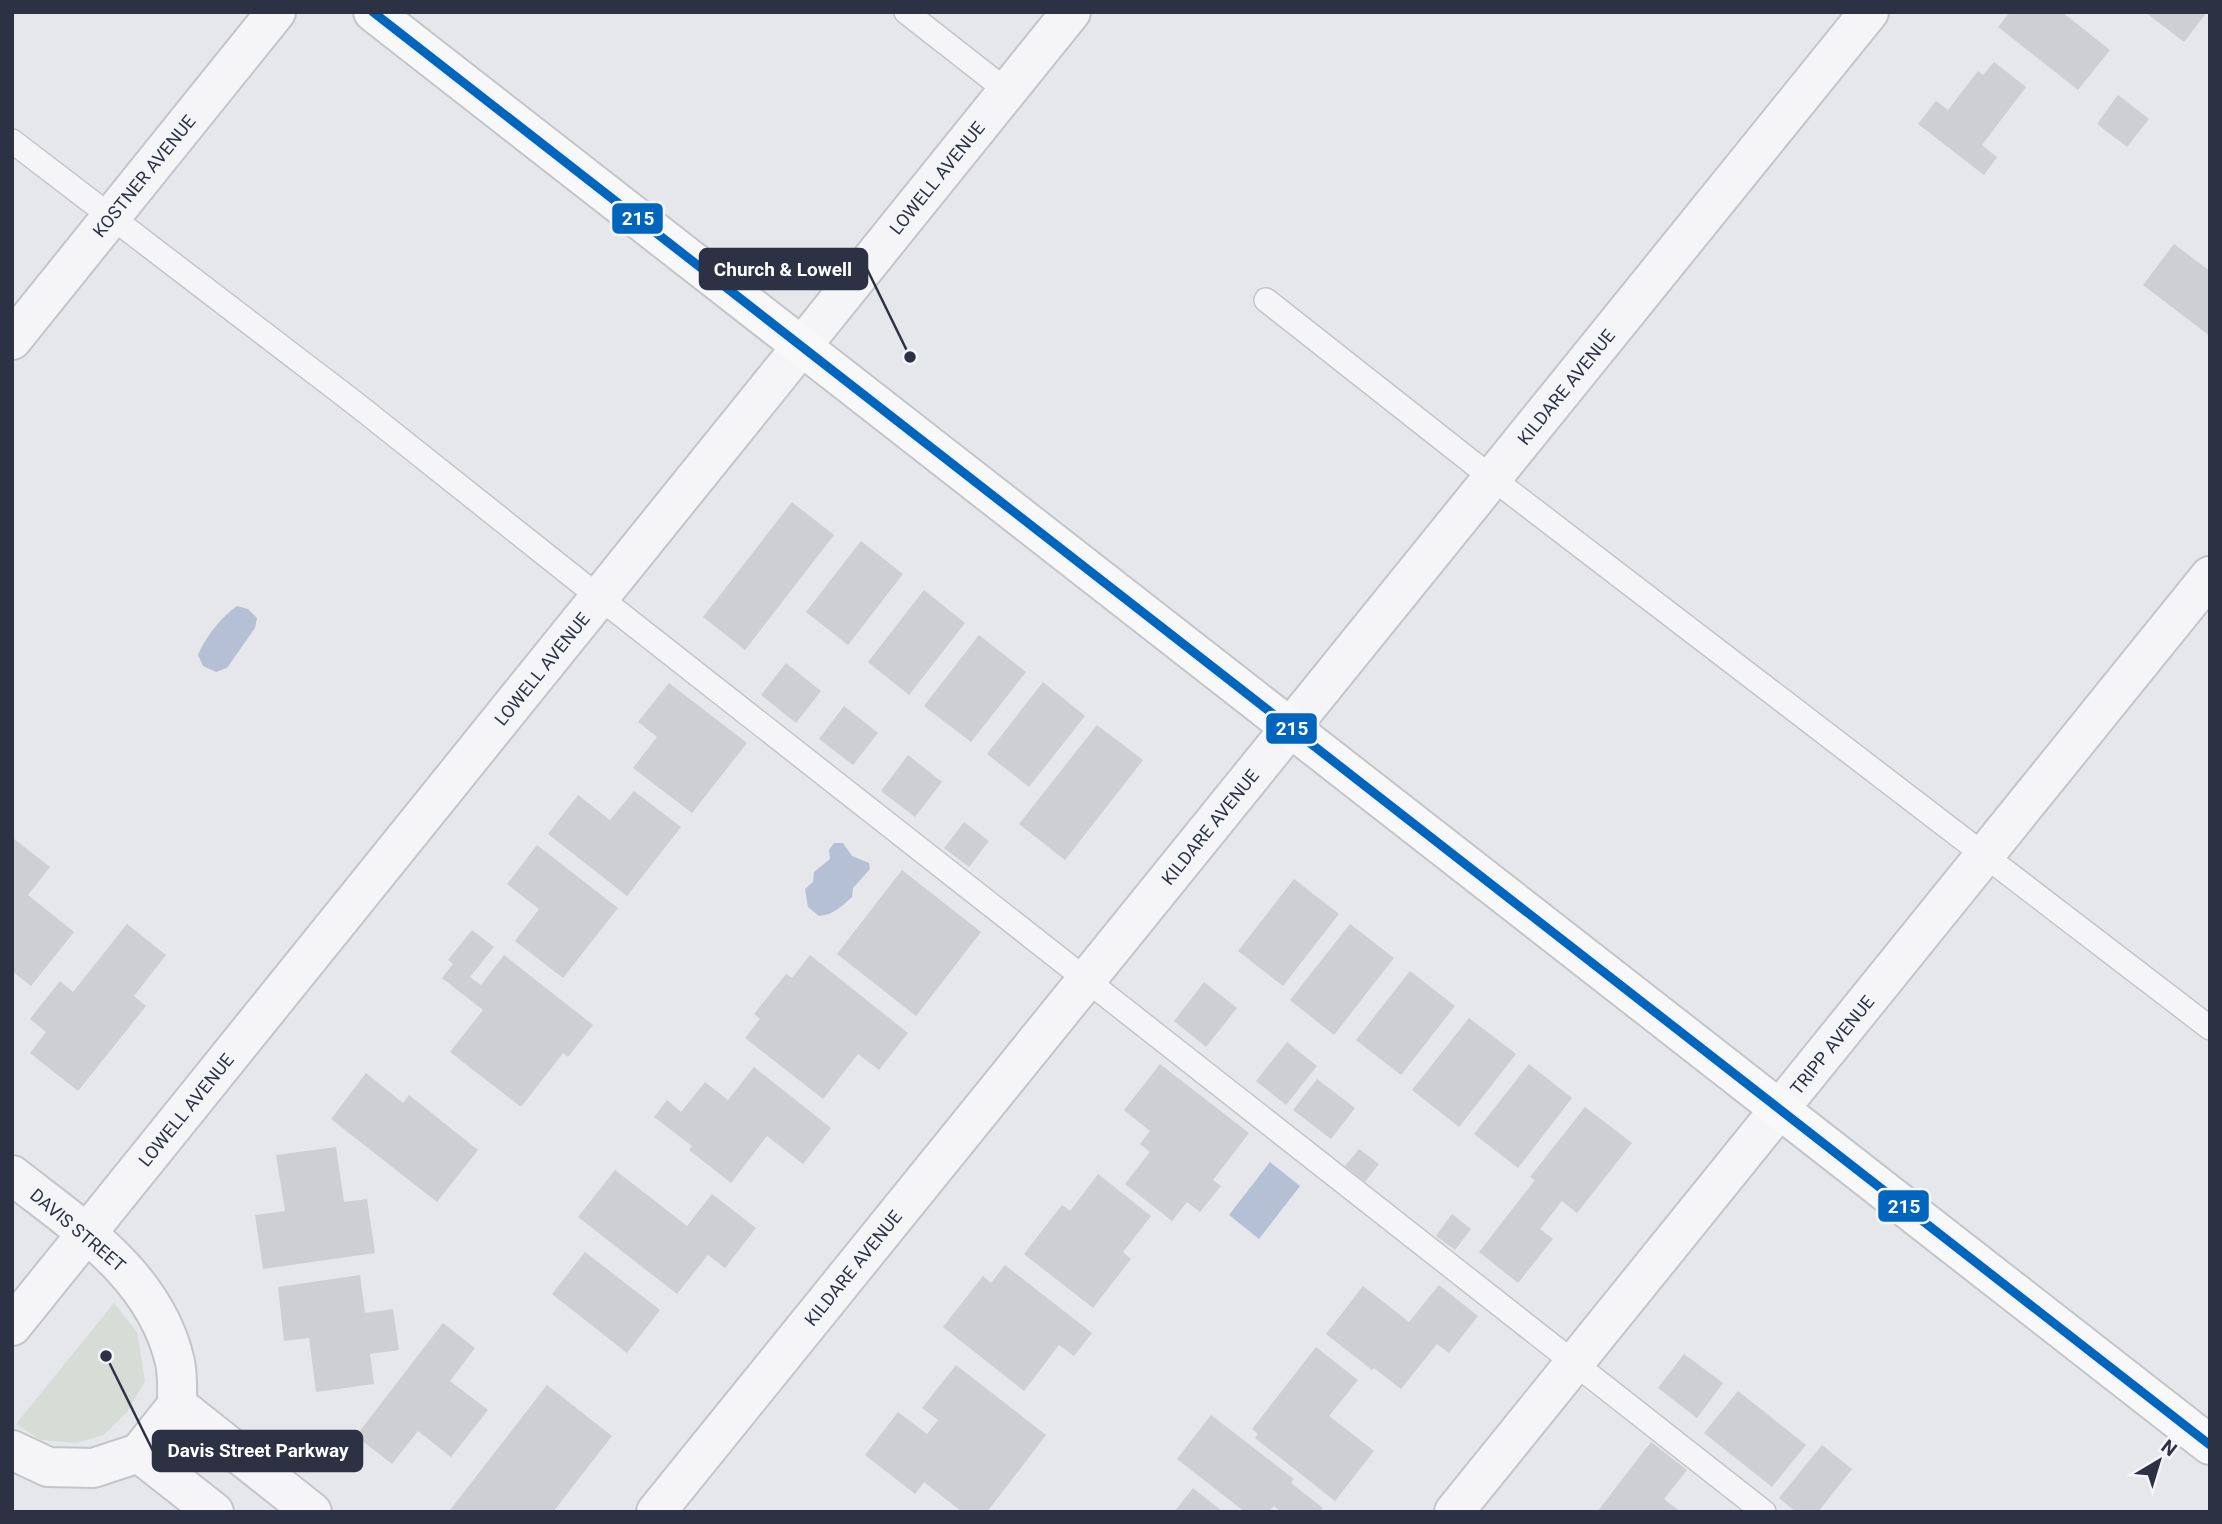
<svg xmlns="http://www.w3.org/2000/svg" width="2222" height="1524" viewBox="0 0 2222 1524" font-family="Roboto,sans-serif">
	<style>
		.green { fill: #d6ddd6 }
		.water { fill: #b5c0d4 }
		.building { fill: #cecfd2 }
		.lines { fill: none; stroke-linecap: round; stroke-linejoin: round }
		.lane-casing { stroke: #c4c5c8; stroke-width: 26 }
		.street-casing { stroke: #c4c5c8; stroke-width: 42 }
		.secondary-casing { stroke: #c4c5c8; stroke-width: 42 }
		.lane { stroke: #f5f5f7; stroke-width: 23 }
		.street { stroke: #f5f5f7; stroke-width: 38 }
		.secondary { stroke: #f8f8f8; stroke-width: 38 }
		.bus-1-casing { stroke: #f4f5f9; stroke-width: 14 }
		.bus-1 { stroke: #0065bd; stroke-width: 9 }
		.labels { text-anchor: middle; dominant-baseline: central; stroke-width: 5; stroke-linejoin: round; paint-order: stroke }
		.street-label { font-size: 18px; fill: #2c3244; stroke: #f4f5f9 }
		.leader { fill: none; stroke: #2c3244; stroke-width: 2.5 }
		.callout-dot { fill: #2c3244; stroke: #f4f5f9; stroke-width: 2.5 }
		.callout { fill: #2c3244; stroke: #2c3244; stroke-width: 2.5 }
		.callout-label { font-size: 19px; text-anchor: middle; font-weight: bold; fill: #fff }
		.line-badge { stroke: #f4f5f9; stroke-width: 2.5 }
		.badge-label { font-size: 19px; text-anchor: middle; font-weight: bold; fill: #fff }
	</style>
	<rect width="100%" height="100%" fill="#e6e7ea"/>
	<polygon class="green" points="114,1303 137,1332 145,1381 127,1412 104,1435 76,1443 41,1440 16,1424"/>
	<g class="water">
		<path d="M237,606l11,3 9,9 -2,10 -28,40 -11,4 -13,-6 -5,-11c7,-17 23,-38 39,-49z"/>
		<path d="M834,843h9l9,13 17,7 1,6 -17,19 -1,9c-10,9 -19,18 -33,19l-11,-9 -3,-18 8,-7 1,-10 16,-13 -1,-9z"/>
		<polygon points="1270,1162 1300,1186 1259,1239 1229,1215"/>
	</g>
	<g class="building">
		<polygon points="2010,12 2062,12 2110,50 2078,90 1998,27"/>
		<polygon points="2145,12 2207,12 2184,42"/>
		<polygon points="1994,62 2026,87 1982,145 1997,157 1984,175 1918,124 1936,101 1948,110 1978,71 1983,75"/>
		<polygon points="2118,95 2149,119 2127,147 2097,124"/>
		<polygon points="2174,244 2210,271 2210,336 2143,285"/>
		<polygon points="792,502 834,535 745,650 703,617"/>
		<polygon points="861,541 903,574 848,645 806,612"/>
		<polygon points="924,590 965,623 909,695 868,662"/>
		<polygon points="979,635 1026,672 971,742 924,706"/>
		<polygon points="786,663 821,691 796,723 761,695"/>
		<polygon points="1043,682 1085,716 1029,787 987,754"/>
		<polygon points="669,683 747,743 692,813 633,768 657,737 638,722"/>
		<polygon points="844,706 878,733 853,765 819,739"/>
		<polygon points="1097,725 1143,760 1065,860 1019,824"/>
		<polygon points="908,755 942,782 915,817 881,791"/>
		<polygon points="634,791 681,827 627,896 548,834 578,795 610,820"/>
		<polygon points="964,822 989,841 969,867 944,848"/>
		<polygon points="14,839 50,867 28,895 74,932 31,986 12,971"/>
		<polygon points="537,845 618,908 563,978 515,941 539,909 507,884"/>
		<polygon points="902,870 981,932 916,1016 837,954"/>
		<polygon points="1294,879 1339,914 1283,986 1238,951"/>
		<polygon points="127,924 166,955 134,996 146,1006 78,1091 30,1053 46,1032 30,1019 60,981 73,992"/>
		<polygon points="1350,924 1394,958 1334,1035 1290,1000"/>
		<polygon points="472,930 494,947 470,977 481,985 504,955 593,1025 568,1057 563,1053 521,1107 450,1052 483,1010 442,978 453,964 448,960"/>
		<polygon points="810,955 908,1033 879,1070 858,1054 823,1099 745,1038 760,1019 754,1014 786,974 792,978"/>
		<polygon points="1410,971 1455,1006 1401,1075 1356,1040"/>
		<polygon points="1204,982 1237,1008 1206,1047 1174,1021"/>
		<polygon points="1469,1018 1516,1054 1459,1127 1412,1090"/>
		<polygon points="1287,1042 1317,1066 1286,1105 1256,1081"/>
		<polygon points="1160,1064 1249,1133 1213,1180 1221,1186 1200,1212 1187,1202 1172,1221 1125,1184 1150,1152 1140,1144 1150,1131 1124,1110"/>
		<polygon points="1529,1064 1572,1098 1518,1168 1474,1134"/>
		<polygon points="754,1067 831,1128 803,1164 767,1136 731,1183 689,1150 692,1146 654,1117 667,1100 681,1112 705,1082 728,1100"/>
		<polygon points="366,1073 403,1103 409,1095 478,1150 437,1202 331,1119"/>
		<polygon points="1317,1079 1355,1108 1331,1139 1293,1110"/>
		<polygon points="1585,1107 1632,1143 1577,1213 1562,1201 1540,1229 1553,1239 1518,1283 1479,1252 1535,1180 1530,1177"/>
		<polygon points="336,1147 344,1202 367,1199 375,1253 263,1269 255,1215 285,1211 276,1155"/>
		<polygon points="1359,1149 1379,1164 1365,1182 1345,1166"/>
		<polygon points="615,1170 687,1226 712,1194 756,1228 725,1268 708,1255 677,1294 578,1217"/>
		<polygon points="1098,1174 1151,1216 1123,1252 1131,1259 1093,1308 1024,1254 1062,1205 1070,1211"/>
		<polygon points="1452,1214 1471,1229 1455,1250 1436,1236"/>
		<polygon points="585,1252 660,1310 627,1353 552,1294"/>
		<polygon points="1005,1265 1092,1333 1074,1356 1059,1345 1024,1391 943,1327 983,1276 991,1283"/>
		<polygon points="360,1275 365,1313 393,1309 399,1350 370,1354 374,1384 316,1392 309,1338 284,1341 278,1287"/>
		<polygon points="1439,1285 1478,1316 1449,1353 1437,1344 1401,1389 1374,1368 1372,1370 1326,1334 1363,1286 1409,1322"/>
		<polygon points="443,1323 475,1348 450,1381 488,1410 451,1457 418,1431 392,1464 356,1436"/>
		<polygon points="1316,1347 1358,1380 1329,1416 1374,1451 1335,1501 1255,1438 1258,1434 1252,1429"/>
		<polygon points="1684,1354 1723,1383 1697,1418 1658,1388"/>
		<polygon points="956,1365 1046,1435 987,1512 962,1512 924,1482 915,1494 865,1455 898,1412 927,1434 938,1420 922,1408"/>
		<polygon points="547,1385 612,1436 553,1512 452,1512 450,1510"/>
		<polygon points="1738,1391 1806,1445 1772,1487 1704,1433"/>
		<polygon points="1211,1415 1294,1479 1291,1483 1323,1508 1320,1512 1282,1512 1274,1506 1269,1512 1245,1512 1177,1459"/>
		<polygon points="1651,1442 1687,1470 1664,1499 1681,1512 1597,1512"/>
		<polygon points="1822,1445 1852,1469 1818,1512 1796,1512 1779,1498"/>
		<polygon points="1193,1488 1223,1512 1174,1512"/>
	</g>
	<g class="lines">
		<defs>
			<g id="lane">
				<polyline points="906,12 1007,91"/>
				<polyline points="12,141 356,404 600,598 1764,1512"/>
				<polyline points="1266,300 1492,478 2210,1028"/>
			</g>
			<g id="street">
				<polyline points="12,340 276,12"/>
				<path d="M12,1175c66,52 143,100 163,187 3,14 2,30 2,43l-38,48 -46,15 -45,-1 -36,-17"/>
				<polyline points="12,1326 1071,12"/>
				<polyline points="177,1405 312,1512"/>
				<polyline points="139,1453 214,1512"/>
				<polyline points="656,1512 1869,12"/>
				<polyline points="1454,1512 2210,576"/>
			</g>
			<polyline id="secondary" points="373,12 2210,1445"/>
		</defs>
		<use href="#lane" class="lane-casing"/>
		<use href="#street" class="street-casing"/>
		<use href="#secondary" class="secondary-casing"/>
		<use href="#lane" class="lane"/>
		<use href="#street" class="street"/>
		<use href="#secondary" class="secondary"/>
		<defs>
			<polyline id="bus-1" points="373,12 2210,1445"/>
		</defs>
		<use href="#bus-1" class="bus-1-casing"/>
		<use href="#bus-1" class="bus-1"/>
	</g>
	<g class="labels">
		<g class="street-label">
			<text transform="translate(144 176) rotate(-51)">KOSTNER AVENUE</text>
			<text transform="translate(937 178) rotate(-51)">LOWELL AVENUE</text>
			<text transform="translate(1566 387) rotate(-51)">KILDARE AVENUE</text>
			<text transform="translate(542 669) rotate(-51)">LOWELL AVENUE</text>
			<text transform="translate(1210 827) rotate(-51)">KILDARE AVENUE</text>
			<text transform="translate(1832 1045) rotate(-51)">TRIPP AVENUE</text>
			<text transform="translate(186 1110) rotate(-51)">LOWELL AVENUE</text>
			<text transform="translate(78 1230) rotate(40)">DAVIS STREET</text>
			<text transform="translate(853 1268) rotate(-51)">KILDARE AVENUE</text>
		</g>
	</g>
	<path class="leader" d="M910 357L867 269M106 1356L153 1451"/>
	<g class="callout-dot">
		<circle cx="910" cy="357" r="7"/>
		<circle cx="106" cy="1356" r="7"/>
	</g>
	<g class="callout">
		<rect x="700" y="249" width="167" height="40" rx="7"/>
		<rect x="153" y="1431" width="209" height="40" rx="7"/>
	</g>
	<g class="callout-label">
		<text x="783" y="276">Church &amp; Lowell</text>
		<text x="258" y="1457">Davis Street Parkway</text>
	</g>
	<g class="line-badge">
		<rect x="611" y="202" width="53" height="33" rx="7" fill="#0065bd"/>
		<rect x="1265" y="712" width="53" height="33" rx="7" fill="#0065bd"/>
		<rect x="1877" y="1189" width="53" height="34" rx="7" fill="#0065bd"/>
	</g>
	<g class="badge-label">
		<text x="638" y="225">215</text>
		<text x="1292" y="735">215</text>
		<text x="1904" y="1213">215</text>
	</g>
	<rect width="2222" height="1524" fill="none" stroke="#2c3244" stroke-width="28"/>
	<g transform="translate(2159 1461) rotate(38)" stroke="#f4f5f9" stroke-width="5" paint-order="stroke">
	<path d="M0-5L12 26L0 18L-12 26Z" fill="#2c3244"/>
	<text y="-10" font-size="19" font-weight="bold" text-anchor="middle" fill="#2c3244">N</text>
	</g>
</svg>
